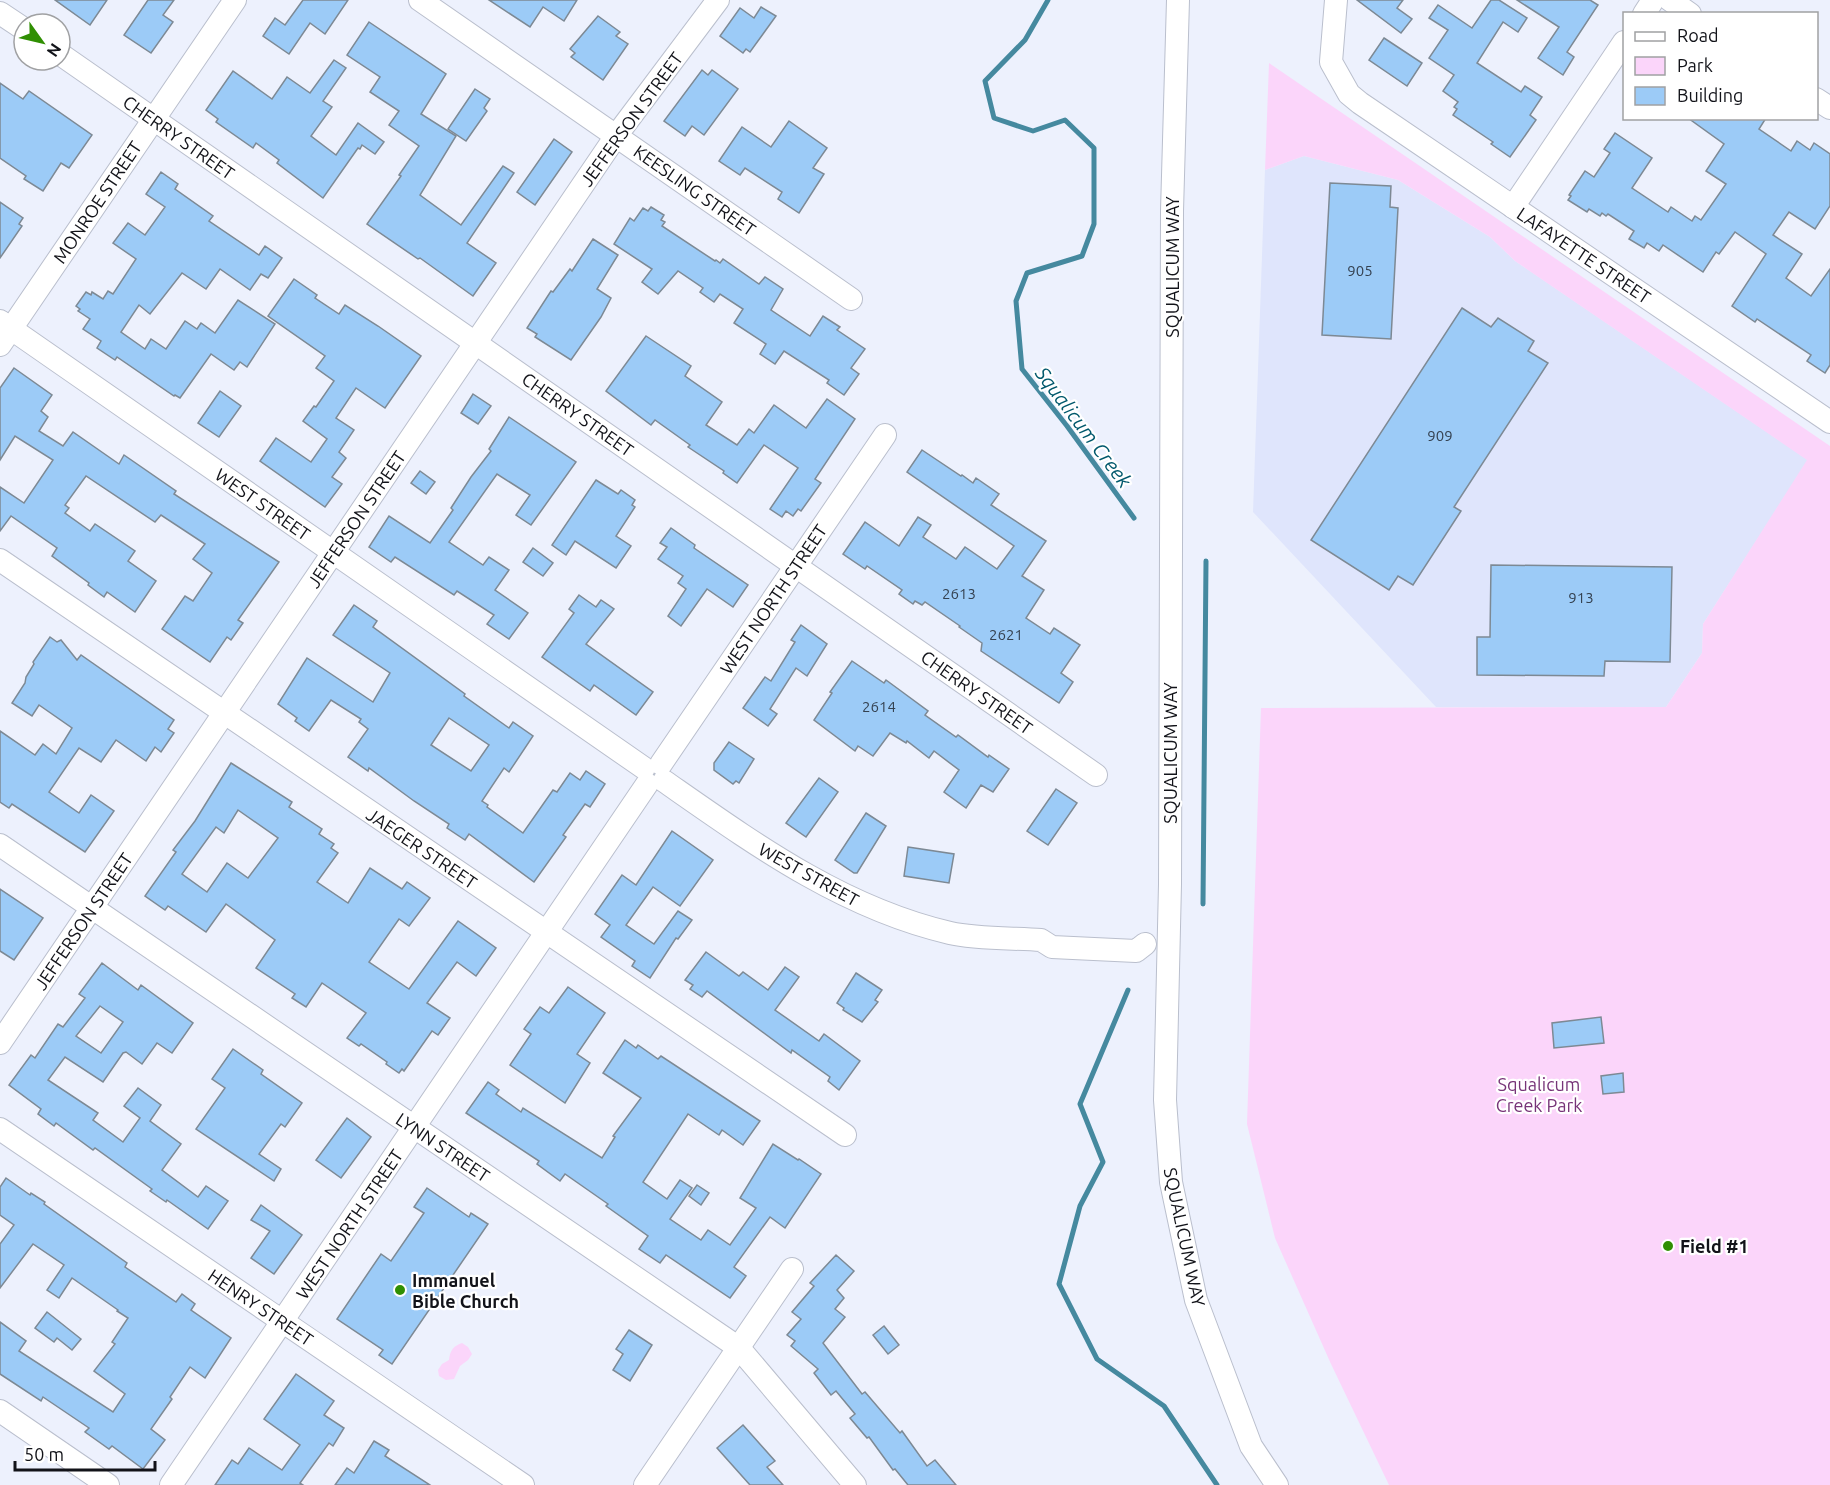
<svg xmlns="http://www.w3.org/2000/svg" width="1830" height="1485" viewBox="0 0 1830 1485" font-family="Ubuntu,sans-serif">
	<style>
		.built { fill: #dfe5fc }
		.green { fill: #fbd5fa }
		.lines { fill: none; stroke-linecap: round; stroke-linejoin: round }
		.stream { stroke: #45899f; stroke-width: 5 }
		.building { fill: #9ccbf7; stroke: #7d8994; stroke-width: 1.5; fill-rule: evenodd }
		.minor-casing { stroke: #babfcd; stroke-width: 24 }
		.minor { stroke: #fff; stroke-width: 22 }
		.poi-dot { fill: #308f03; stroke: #fff; stroke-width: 2 }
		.labels { text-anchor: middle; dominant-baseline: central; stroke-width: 4.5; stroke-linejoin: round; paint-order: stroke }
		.number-label { font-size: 15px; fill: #344150 }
		.street-label { font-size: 18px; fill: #121319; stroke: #fff }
		.park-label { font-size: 18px; fill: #773478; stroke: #fff }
		.poi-label { font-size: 18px; font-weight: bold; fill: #121319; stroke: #fff; text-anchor: start }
		.water-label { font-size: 20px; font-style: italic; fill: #00586c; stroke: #fff }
	</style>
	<rect width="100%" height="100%" fill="#edf1fd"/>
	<polygon class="built" points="1304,156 1398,180 1490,237 1515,261 1808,460 1703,624 1702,653 1666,707 1436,707 1253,512 1265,170"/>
	<g class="green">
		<polygon points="1269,63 1830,446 1830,1485 1389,1485 1331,1364 1275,1238 1247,1124 1261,708 1666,707 1702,653 1703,624 1807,460 1515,261 1490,237 1398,180 1304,156 1265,170"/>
		<path d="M462,1343l6,4 4,7 -4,6 -8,6 -6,13 -8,1 -7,-4 -1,-6 4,-6 7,-4c1,-9 4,-14 13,-17z"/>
	</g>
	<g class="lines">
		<g class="stream">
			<polyline points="1048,0 1025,40 985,81 994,118 1033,131 1065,120 1094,148 1094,224 1082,256 1027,273 1016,301 1022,369 1067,426 1134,518"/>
			<polyline points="1203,904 1206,561"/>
			<polyline points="1128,990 1080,1104 1103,1162 1080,1206 1059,1284 1097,1359 1164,1406 1217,1485"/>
		</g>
	</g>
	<g class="building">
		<polygon points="55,0 107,0 90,25"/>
		<polygon points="148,0 174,0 163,15 173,22 151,53 124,35"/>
		<polygon points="303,0 348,0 325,34 310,23 289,54 263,36 275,18 285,25"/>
		<polygon points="489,0 577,0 564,21 543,7 530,27"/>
		<polygon points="1357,0 1403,0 1397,8 1412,19 1401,33"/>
		<polygon points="1491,0 1499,0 1527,18 1518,32 1503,22 1477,63 1521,92 1525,86 1542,97 1530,115 1536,120 1510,157 1491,144 1493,142 1453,115 1457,109 1454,107 1458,102 1443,91 1454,75 1429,58 1448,30 1429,18 1438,5 1472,28"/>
		<polygon points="1517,0 1590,0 1598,5 1567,52 1574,57 1563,75 1538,58 1559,27"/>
		<polygon points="761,7 776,16 750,52 746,49 743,53 720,36 740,8 754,18"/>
		<polygon points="598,16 620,32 616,36 628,44 603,80 571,57 575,53 570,49"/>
		<polygon points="369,22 446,74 421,114 456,136 420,195 461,225 503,166 514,173 467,243 496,263 473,296 420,258 418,259 367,224 401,176 399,175 419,146 389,125 399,111 370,92 380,77 347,55"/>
		<polygon points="1384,38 1422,63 1407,86 1369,60"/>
		<polygon points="334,60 346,68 323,101 332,107 311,136 336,155 358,123 384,142 375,154 362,145 360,149 358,148 323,198 277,163 279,160 256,143 253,148 216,122 218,119 206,110 233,71 272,99 287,77 310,93"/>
		<polygon points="702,70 708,75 712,70 738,89 704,135 692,126 685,136 664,121"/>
		<polygon points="0,83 23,99 29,91 92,135 69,168 61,163 43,191 24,179 26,176 0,158"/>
		<polygon points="475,89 490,99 484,108 487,111 466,141 448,129"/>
		<polygon points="1688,118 1766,118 1759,129 1791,151 1797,141 1810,150 1814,143 1830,154 1830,206 1815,229 1789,212 1773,235 1802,254 1786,278 1811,296 1830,269 1830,365 1825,373 1807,361 1811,355 1757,319 1755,322 1732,306 1766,254 1735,232 1719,254 1716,252 1703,272 1663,245 1659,251 1647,243 1644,248 1629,239 1634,231 1608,214 1606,216 1602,213 1600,216 1589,209 1587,212 1568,200 1571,196 1569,195 1585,171 1594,177 1610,153 1604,149 1615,133 1652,158 1632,188 1668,212 1671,207 1692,221 1695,216 1701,220 1726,184 1706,171 1724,144"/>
		<polygon points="789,121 827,148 813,168 824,174 799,213 778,199 782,192 745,168 740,175 719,161 742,127 771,147"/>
		<polygon points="554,139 572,152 535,205 517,192"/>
		<polygon points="161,172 178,184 175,189 213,216 209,221 259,255 265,246 282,258 268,278 261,274 250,290 220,269 206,289 182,273 150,314 139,305 121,332 145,349 151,339 166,349 185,321 197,329 201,323 215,333 238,300 275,324 247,367 240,362 234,370 211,354 180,398 175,395 174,396 117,357 115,360 97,348 101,341 83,329 90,319 78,311 80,309 76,306 86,292 91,295 92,292 103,299 108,291 113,294 136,259 113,243 128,223 145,235 165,207 146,194"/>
		<polygon points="1330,183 1391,186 1390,207 1398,208 1391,339 1322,335"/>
		<polygon points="0,202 23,218 19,224 22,226 0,258"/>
		<polygon points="651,207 664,215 661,220 665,222 662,226 715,261 716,260 720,263 723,259 759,284 765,277 783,289 771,310 810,336 823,316 840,327 837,330 865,349 851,368 859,374 844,395 827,383 829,380 784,351 775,364 760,354 766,344 734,323 743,309 720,294 714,302 700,292 703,288 678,271 658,294 642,282 652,269 614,244 630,218 634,221 643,208 648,211"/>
		<polygon points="593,239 618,255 597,289 611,298 601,317 571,360 535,337 537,334 527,328 551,291 553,292 570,269 572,271"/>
		<polygon points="294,279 317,295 315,298 339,314 345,305 378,326 421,356 385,408 356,388 336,418 354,430 339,452 346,458 332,477 342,484 325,507 260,461 276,438 311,462 327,439 303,421 314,406 316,407 334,381 316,368 325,356 268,316"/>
		<polygon points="1462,308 1491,327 1498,318 1534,341 1528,351 1548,363 1454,507 1461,511 1413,585 1398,576 1389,590 1311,540"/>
		<polygon points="646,336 691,366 685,376 722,402 706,425 737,445 749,429 754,433 774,405 806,428 827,399 855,419 815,479 821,483 801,511 798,509 793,516 786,511 782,517 770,509 798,468 764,445 737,483 723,473 724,471 688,447 690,445 655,420 651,425 606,391"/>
		<polygon points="14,368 52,395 41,411 48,417 39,431 63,446 73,432 119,464 124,455 176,491 174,494 279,562 238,620 243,623 231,640 227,637 210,662 162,629 185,596 193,601 212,573 193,559 205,544 161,515 155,522 86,476 65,505 69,508 65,513 90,531 95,524 135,551 128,561 156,581 135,612 107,592 104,597 88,585 89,583 52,556 57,548 11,516 0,531 0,487 24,503 53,460 15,436 0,460 0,388"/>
		<polygon points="220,391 241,406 219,437 198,423"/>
		<polygon points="473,394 491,406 478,424 461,413"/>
		<polygon points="509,417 576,462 531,525 516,515 530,495 497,474 449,542 483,565 489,557 509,570 495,590 528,613 509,639 487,624 494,615 457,591 454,595 395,557 391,562 369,547 389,516 430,543 453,510 451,508 471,477 491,451 489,449"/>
		<polygon points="922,450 961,476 962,475 973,483 976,478 999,494 991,505 1046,541 1022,576 1044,590 1026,618 1050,634 1054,628 1080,645 1061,673 1073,682 1059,703 981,651 982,643 959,627 960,626 925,602 922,605 915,601 913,604 899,594 902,590 867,566 865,569 843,554 865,522 899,546 918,517 931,525 923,537 956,559 965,547 997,569 1014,546 907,472"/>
		<polygon points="420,471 435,482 426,494 411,483"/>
		<polygon points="596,480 618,494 621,490 635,500 632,505 635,507 616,536 631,546 616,568 575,541 566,555 552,545"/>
		<polygon points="671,528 695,545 694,548 748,585 733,607 707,589 681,626 668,616 686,589 678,583 683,576 658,559 667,547 660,543"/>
		<polygon points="533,548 553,563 543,576 523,562"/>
		<polygon points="1491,565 1672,567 1670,662 1605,661 1604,676 1477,675 1477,637 1490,637"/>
		<polygon points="579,595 596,607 601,600 614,609 586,644 653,692 636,715 594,685 590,691 542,657 574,613 569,609"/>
		<path d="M354,605l23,16 -4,6 92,67 -1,2 45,32 4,-6 20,14 -24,36 -5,-4 -22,33 6,4 -1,2 36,26 30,-43 4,2 13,-19 10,7 6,-9 19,13 -15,23 -5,-3 -22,31 3,2 -32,45 -65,-48 -4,6 -18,-12 2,-4 -35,-23 -45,-33 -1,3 -20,-14 20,-28 -9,-7 2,-3 -30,-19 -22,31 -14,-10 2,-3 -19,-14 29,-46 66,44 17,-29 -57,-38zM449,718l40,27 -18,26 -40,-26z"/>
		<polygon points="801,625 827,644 807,676 796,668 770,709 777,714 768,726 743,708 765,677 771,681 795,642 791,640"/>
		<polygon points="50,637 57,642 61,640 77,660 81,655 174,720 168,729 174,733 161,752 155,747 146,761 116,740 101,762 79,748 49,792 79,813 91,795 114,811 85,852 12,804 9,808 0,802 0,731 35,755 43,744 56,754 72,728 39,705 32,716 12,703 25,683 26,677 34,664 33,662"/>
		<polygon points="852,661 884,683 886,680 901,691 928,711 925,715 956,737 958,735 988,757 989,755 1009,769 993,792 981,785 966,808 944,792 959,770 934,751 929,758 907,741 906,743 890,733 873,756 858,746 855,751 814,720 832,693 830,692"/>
		<polygon points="729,742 754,759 739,783 736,781 733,784 714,770 714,763"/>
		<path d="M231,763l61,39 -3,5 33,22 -3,5 15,10 -3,4 7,5 -21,29 31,21 22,-35 32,21 5,-7 23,16 -21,28 -10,-7 -30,43 40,27 49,-68 38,27 -20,28 -19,-14 -30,41 23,15 -12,17 -6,-4 -28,40 -2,-2 -3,4 -13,-9 1,-2 -26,-18 -2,2 -12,-8 19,-25 -44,-30 -16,24 -14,-9 3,-4 -39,-26 19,-28 -49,-36 -20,28 -38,-26 -3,4 -20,-14 31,-44 -3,-2 22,-29zM238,810l40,28 -30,40 -21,-15 -20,29 -25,-18 34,-47 8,6z"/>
		<polygon points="819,778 838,792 806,837 786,823"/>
		<polygon points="1056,789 1077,803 1048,845 1027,831"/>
		<polygon points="866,813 886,826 857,873 854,873 835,860"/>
		<polygon points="672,831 713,860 680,906 653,887 626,925 654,944 678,911 692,920 678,939 676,938 650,978 632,966 635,961 601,937 610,925 595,914 622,875 636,885"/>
		<polygon points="908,847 954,854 949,883 904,876"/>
		<polygon points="0,889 43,918 14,960 0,951"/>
		<polygon points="706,952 739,976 743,972 768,990 785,967 799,977 775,1010 819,1041 824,1034 860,1061 839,1090 828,1081 830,1077 792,1050 791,1053 707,991 702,997 690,989 693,985 685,980"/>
		<path d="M102,963l36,27 3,-5 52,38 -21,30 -15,-10 -15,21 -16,-12 -3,1 -20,29 -38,-25 -17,23 50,33 -5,7 30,22 17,-24 -16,-12 14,-18 23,17 -11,16 31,23 -19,26 36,27 8,-11 22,15 -20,28 -41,-29 -1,2 -16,-11 2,-2 -57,-41 -2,2 -37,-27 -2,3 -16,-12 3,-5 -32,-24 22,-30 4,3 23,-34 5,3 22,-29 -6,-4zM100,1006l23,16 -22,31 -25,-17z"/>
		<polygon points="856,973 882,990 875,1000 878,1002 862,1022 843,1010 844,1008 837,1003"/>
		<polygon points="568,987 605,1013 577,1054 590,1063 565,1103 510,1065 531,1034 524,1029 540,1007 549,1013"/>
		<polygon points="1601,1017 1604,1043 1554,1048 1552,1023"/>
		<polygon points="625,1040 636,1048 638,1045 658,1059 661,1056 760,1121 743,1145 722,1130 719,1135 688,1114 643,1182 667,1199 680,1180 692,1188 670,1219 701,1240 708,1230 730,1245 756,1208 740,1198 773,1144 798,1160 799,1159 821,1174 785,1228 770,1217 734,1267 746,1276 730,1298 666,1255 660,1263 639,1249 648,1236 606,1206 608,1204 565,1174 560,1181 537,1164 539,1161 466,1113 488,1082 499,1090 496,1094 521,1112 523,1108 602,1158 615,1137 613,1136 641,1098 603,1073"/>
		<polygon points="233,1049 263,1070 261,1074 302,1103 285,1127 281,1124 259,1154 281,1169 274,1181 196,1129 225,1088 212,1079"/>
		<polygon points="1623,1073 1624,1092 1603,1094 1601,1076"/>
		<polygon points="347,1118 371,1137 341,1178 316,1160"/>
		<polygon points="6,1178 30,1195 31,1193 45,1202 44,1204 127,1263 125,1267 176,1302 182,1294 195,1304 191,1310 231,1338 205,1378 190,1367 170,1397 172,1399 151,1429 165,1440 143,1469 112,1446 109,1449 85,1432 89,1428 43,1397 41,1401 0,1374 0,1322 26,1341 19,1351 113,1412 125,1394 94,1371 115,1344 112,1342 128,1318 117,1311 118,1310 72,1278 59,1298 47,1290 64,1265 33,1244 0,1288 0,1244 14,1225 0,1215 0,1187"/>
		<polygon points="697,1185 709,1193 701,1205 689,1196"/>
		<polygon points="427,1188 469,1217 471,1213 488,1224 392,1364 379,1355 383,1350 337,1319 381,1254 391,1261 424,1213 414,1207"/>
		<polygon points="261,1205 302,1235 274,1274 251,1258 270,1231 251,1220"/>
		<polygon points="836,1255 854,1271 837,1290 844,1298 835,1309 845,1317 823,1343 862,1394 865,1392 900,1433 902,1431 927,1466 935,1460 956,1485 908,1485 895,1469 893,1470 869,1437 867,1438 850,1418 855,1414 836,1391 831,1395 814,1373 818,1369 791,1346 795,1341 787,1335 801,1319 792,1312 814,1286 810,1283"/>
		<polygon points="47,1312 81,1339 72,1350 57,1338 54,1342 35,1328"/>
		<polygon points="884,1326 899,1345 888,1354 873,1335"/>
		<polygon points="629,1330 652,1345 630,1381 613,1370 623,1354 616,1349"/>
		<polygon points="296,1374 334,1401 324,1415 344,1428 333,1446 329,1443 300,1483 303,1485 215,1485 232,1460 238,1464 249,1448 282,1470 300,1445 264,1419"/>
		<polygon points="743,1425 775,1461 767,1467 783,1485 750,1485 717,1448"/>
		<polygon points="374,1441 389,1450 385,1456 430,1485 335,1485 347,1468 354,1473"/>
	</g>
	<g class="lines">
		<defs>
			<g id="minor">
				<polyline points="420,0 851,299"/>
				<polyline points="1178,0 1172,211 1170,884 1165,1100 1171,1182 1196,1300 1251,1446 1277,1485"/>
				<polyline points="1336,0 1331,62 1349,94 1360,103 1830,422"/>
				<polyline points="1670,0 1690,14"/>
				<polyline points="0,13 24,29"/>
				<polyline points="1644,14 1653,0"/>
				<polyline points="60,54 1096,775"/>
				<polyline points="1816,99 1830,108"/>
				<polyline points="1513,207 1624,42"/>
				<polyline points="0,321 644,768"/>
				<polyline points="0,345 235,0"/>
				<polyline points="0,560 845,1135"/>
				<polyline points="661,764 885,435"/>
				<path d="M664,781c89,62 178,127 286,152 26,6 64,5 91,7l11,7 84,4 9,-7"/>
				<polyline points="0,845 739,1348 855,1485"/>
				<polyline points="0,1043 616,136 718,0"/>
				<polyline points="0,1129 523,1485"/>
				<polyline points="0,1411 108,1485"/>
				<polyline points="171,1485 647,784"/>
				<polyline points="645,1485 792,1269"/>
			</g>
		</defs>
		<use href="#minor" class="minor-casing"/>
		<use href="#minor" class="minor"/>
	</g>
	<g class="poi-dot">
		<circle cx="1668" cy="1246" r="6"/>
		<circle cx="400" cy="1290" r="6"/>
	</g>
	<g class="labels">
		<g class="number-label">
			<text x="1360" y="270">905</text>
			<text x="1440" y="435">909</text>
			<text x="959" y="593">2613</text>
			<text x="1581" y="597">913</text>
			<text x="1006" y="634">2621</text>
			<text x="879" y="706">2614</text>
		</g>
		<g class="street-label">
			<text transform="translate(631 119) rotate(-54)">JEFFERSON STREET</text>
			<text transform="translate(179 137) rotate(35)">CHERRY STREET</text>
			<text transform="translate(695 190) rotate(35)">KEESLING STREET</text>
			<text transform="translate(97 202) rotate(-56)">MONROE STREET</text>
			<text transform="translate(1584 255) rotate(34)">LAFAYETTE STREET</text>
			<text transform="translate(1172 267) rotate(-90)">SQUALICUM WAY</text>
			<text transform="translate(578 414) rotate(35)">CHERRY STREET</text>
			<text transform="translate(263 504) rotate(35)">WEST STREET</text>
			<text transform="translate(356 519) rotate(-56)">JEFFERSON STREET</text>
			<text transform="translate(773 599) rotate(-56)">WEST NORTH STREET</text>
			<text transform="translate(977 692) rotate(35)">CHERRY STREET</text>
			<text transform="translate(1170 753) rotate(-90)">SQUALICUM WAY</text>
			<text transform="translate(422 848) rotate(34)">JAEGER STREET</text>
			<text transform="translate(809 874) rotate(29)">WEST STREET</text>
			<text transform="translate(83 921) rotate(-56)">JEFFERSON STREET</text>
			<text transform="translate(443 1147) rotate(34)">LYNN STREET</text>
			<text transform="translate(349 1224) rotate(-56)">WEST NORTH STREET</text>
			<text transform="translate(1185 1237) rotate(78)">SQUALICUM WAY</text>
			<text transform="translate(261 1307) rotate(34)">HENRY STREET</text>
		</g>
		<g class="park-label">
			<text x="1539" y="1084">Squalicum<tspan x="1539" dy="21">Creek Park</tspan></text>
		</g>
		<g class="poi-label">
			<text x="1680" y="1246">Field #1</text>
			<text x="412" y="1280">Immanuel<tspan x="412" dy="21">Bible Church</tspan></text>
		</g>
		<g class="water-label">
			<text transform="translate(1084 427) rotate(53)">Squalicum Creek</text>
		</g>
	</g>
	<rect x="1623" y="12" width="195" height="108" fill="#ffffff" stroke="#a0a1a3" stroke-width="1.5"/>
	<rect x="1635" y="32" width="30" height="9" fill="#ffffff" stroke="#a0a1a3" stroke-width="1.5"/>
	<text x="1677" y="42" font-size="18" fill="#121319">Road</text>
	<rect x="1635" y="57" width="30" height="18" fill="#fbd5fa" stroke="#a0a1a3" stroke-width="1.5"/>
	<text x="1677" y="72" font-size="18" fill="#121319">Park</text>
	<rect x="1635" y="87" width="30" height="18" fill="#9ccbf7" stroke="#a0a1a3" stroke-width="1.5"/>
	<text x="1677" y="102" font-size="18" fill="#121319">Building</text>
	<g transform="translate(42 42) rotate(124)"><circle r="28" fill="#ffffff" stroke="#a0a1a3" stroke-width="1.5"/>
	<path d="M0-4.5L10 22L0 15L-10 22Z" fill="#308f03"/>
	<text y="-9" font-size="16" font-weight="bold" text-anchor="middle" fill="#121319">N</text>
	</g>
	<path d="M15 1461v9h140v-9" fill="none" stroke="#121319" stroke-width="3"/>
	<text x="24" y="1461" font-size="18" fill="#121319" stroke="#ffffff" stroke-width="4.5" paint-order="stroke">50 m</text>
</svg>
